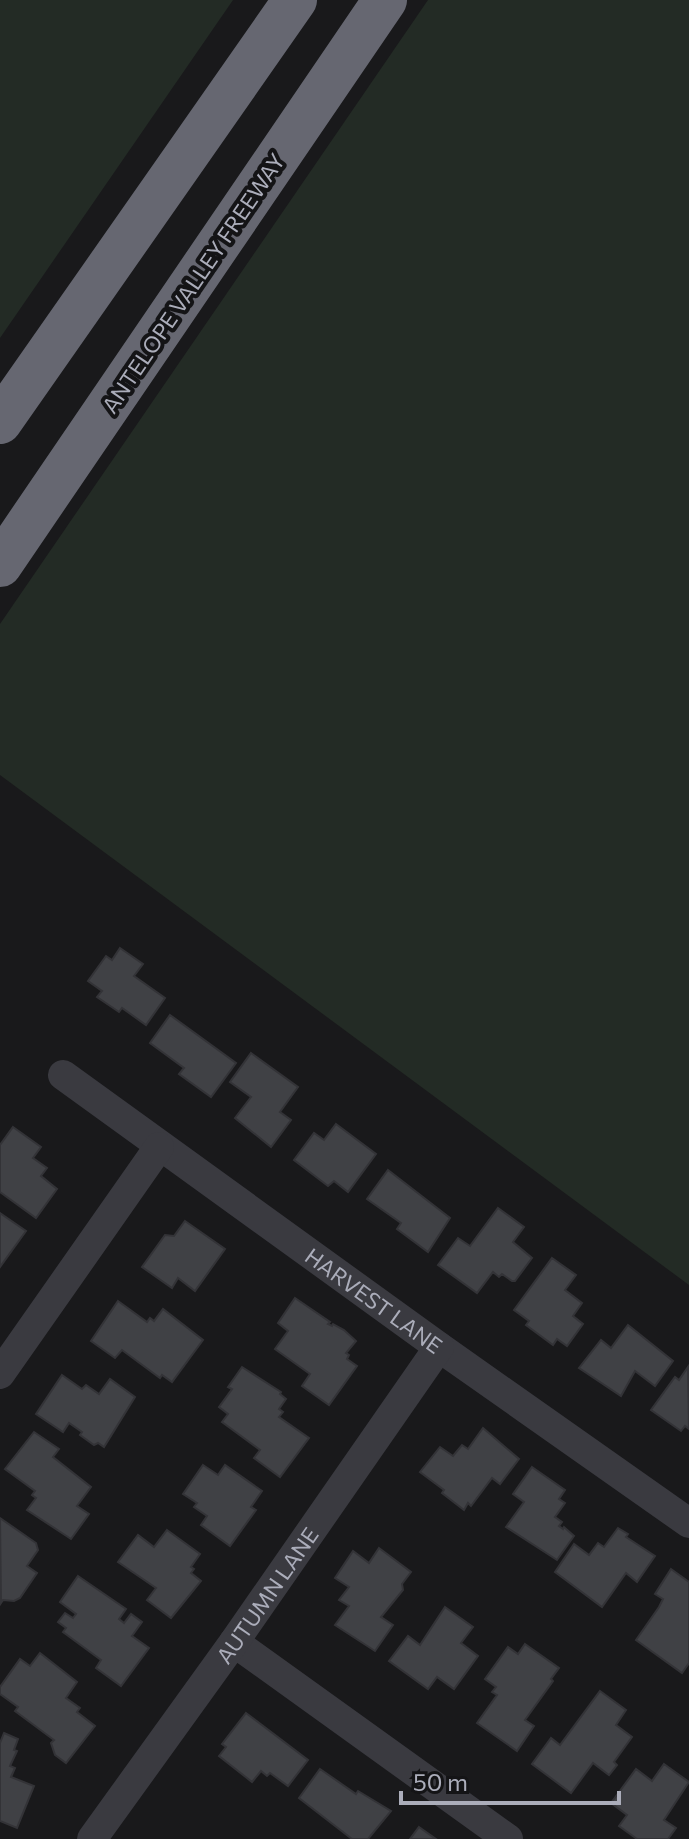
<svg xmlns="http://www.w3.org/2000/svg" width="689" height="1839" viewBox="0 0 689 1839" font-family="Commissioner,sans-serif">
	<style>
		.green { fill: #232b25 }
		.building { fill: #404145; stroke: #333337; stroke-width: 2 }
		.lines { fill: none; stroke-linecap: round; stroke-linejoin: round }
		.minor { stroke: #3a3a40; stroke-width: 30 }
		.highway { stroke: #666771; stroke-width: 44 }
		.labels { text-anchor: middle; dominant-baseline: central; stroke-width: 8; stroke-linejoin: round; paint-order: stroke }
		.street-label { font-size: 22px; fill: #abadba; stroke: #141416 }
	</style>
	<rect width="100%" height="100%" fill="#19191b"/>
	<g class="green">
		<polygon points="0,0 233,0 0,338"/>
		<polygon points="428,0 689,0 689,1285 0,775 0,624"/>
	</g>
	<g class="building">
		<polygon points="120,948 143,964 134,976 165,998 146,1025 122,1008 119,1012 97,997 102,991 88,981 106,956 112,960"/>
		<polygon points="170,1015 236,1063 211,1097 179,1074 184,1068 150,1043"/>
		<polygon points="251,1053 298,1087 280,1112 291,1120 271,1147 235,1118 251,1097 230,1082"/>
		<polygon points="336,1124 376,1154 348,1192 334,1181 328,1186 294,1160 314,1133 324,1140"/>
		<polygon points="13,1127 41,1147 33,1158 47,1168 41,1176 57,1189 36,1218 0,1192 0,1145"/>
		<polygon points="388,1170 450,1218 428,1252 397,1229 401,1223 367,1199"/>
		<polygon points="498,1208 524,1227 513,1242 532,1258 515,1281 512,1281 502,1274 499,1277 493,1272 477,1293 438,1265 458,1238 470,1246"/>
		<polygon points="0,1213 26,1231 0,1267"/>
		<polygon points="185,1221 225,1249 195,1291 178,1278 172,1288 142,1267 165,1235 174,1236"/>
		<polygon points="552,1258 576,1275 565,1290 582,1303 573,1316 583,1324 567,1346 557,1339 553,1345 526,1325 529,1321 514,1310"/>
		<polygon points="295,1298 330,1322 328,1324 332,1326 333,1324 344,1330 356,1341 346,1353 349,1355 347,1359 357,1366 329,1405 302,1386 310,1374 275,1349 288,1331 278,1323"/>
		<polygon points="118,1301 147,1322 150,1318 154,1321 163,1309 203,1340 172,1382 162,1375 160,1378 122,1350 115,1358 91,1341"/>
		<polygon points="628,1325 673,1361 655,1386 635,1371 621,1396 579,1368 601,1340 611,1348"/>
		<polygon points="242,1367 281,1392 280,1394 286,1399 279,1409 283,1412 279,1417 309,1438 280,1477 254,1458 260,1450 222,1422 228,1414 219,1407 232,1389 228,1387"/>
		<polygon points="688,1367 689,1429 685,1426 681,1431 651,1410 675,1377 679,1380"/>
		<polygon points="62,1375 82,1389 86,1385 99,1394 110,1379 135,1397 104,1447 98,1443 94,1445 80,1435 82,1432 69,1423 63,1432 36,1414"/>
		<polygon points="483,1428 519,1459 500,1484 492,1478 471,1506 468,1503 464,1510 442,1493 444,1490 420,1472 440,1447 453,1456 462,1445 468,1449"/>
		<polygon points="34,1432 59,1449 53,1457 91,1487 77,1506 89,1514 71,1539 27,1510 36,1498 32,1495 35,1491 5,1469"/>
		<polygon points="203,1465 218,1475 225,1465 262,1491 251,1507 256,1510 230,1546 201,1525 207,1516 194,1507 197,1503 183,1494"/>
		<polygon points="532,1467 565,1490 559,1499 565,1503 555,1517 562,1522 559,1526 563,1529 564,1527 574,1536 557,1560 506,1527 524,1502 513,1494"/>
		<polygon points="0,1518 36,1543 38,1550 27,1566 37,1573 20,1598 14,1601 3,1600 1,1603"/>
		<polygon points="618,1528 628,1534 626,1537 655,1556 637,1582 626,1573 602,1607 555,1572 574,1544 589,1555 598,1543 604,1547"/>
		<polygon points="167,1530 200,1554 191,1567 194,1569 191,1573 201,1581 171,1618 147,1600 156,1588 118,1562 138,1535 154,1547"/>
		<polygon points="379,1548 411,1572 402,1584 403,1590 381,1617 393,1625 375,1651 335,1625 349,1606 339,1600 349,1587 335,1578 353,1551 369,1563"/>
		<polygon points="671,1569 689,1582 689,1663 682,1673 636,1640 659,1607 663,1599 655,1594"/>
		<polygon points="78,1576 126,1609 119,1619 124,1623 131,1614 142,1622 132,1636 149,1648 121,1686 96,1668 101,1660 63,1632 66,1628 58,1622 65,1613 73,1618 76,1614 60,1602"/>
		<polygon points="445,1607 473,1627 461,1643 478,1656 454,1689 437,1677 428,1689 389,1661 408,1636 420,1645"/>
		<polygon points="525,1644 559,1668 551,1679 553,1681 525,1720 534,1726 517,1751 477,1723 497,1695 492,1692 496,1687 485,1679 508,1647 518,1654"/>
		<polygon points="40,1653 77,1682 66,1698 80,1708 77,1712 95,1726 66,1763 55,1755 51,1743 54,1740 15,1711 18,1707 0,1694 0,1687 20,1659 30,1666"/>
		<polygon points="600,1691 626,1710 616,1725 632,1737 614,1762 617,1765 609,1775 593,1763 571,1793 532,1764 551,1738 560,1745"/>
		<polygon points="246,1713 308,1760 288,1786 270,1773 267,1776 261,1771 252,1782 219,1756 226,1747 222,1744"/>
		<polygon points="4,1733 18,1739 14,1750 17,1751 10,1766 15,1768 11,1777 34,1786 17,1828 0,1821 0,1743"/>
		<polygon points="664,1764 689,1782 664,1820 676,1828 668,1839 637,1839 619,1826 627,1815 611,1803 636,1769 652,1781"/>
		<polygon points="320,1769 356,1794 358,1791 391,1811 368,1839 352,1839 299,1798"/>
		<polygon points="419,1827 436,1839 410,1839"/>
	</g>
	<g class="lines">
		<g class="minor">
			<path id="s1" d="M63,1075l376,272 250,176"/>
			<polyline points="0,1374 159,1147"/>
			<polyline points="234,1642 508,1839"/>
			<path id="s2" d="M92,1839l142,-197 205,-295"/>
		</g>
		<g class="highway">
			<polyline points="0,422 295,0"/>
			<polyline points="0,565 385,0"/>
		</g>
	</g>
	<g class="labels">
		<g class="street-label">
			<text transform="translate(193 283) rotate(-56)">ANTELOPE VALLEY FREEWAY</text>
			<text stroke="none"><textPath href="#s1" startOffset="384">HARVEST LANE</textPath></text>
			<text stroke="none"><textPath href="#s2" startOffset="300">AUTUMN LANE</textPath></text>
		</g>
	</g>
	<path d="M401 1791v12h218v-12" fill="none" stroke="#abadba" stroke-width="4"/>
	<text x="413" y="1791" font-size="24" fill="#abadba" stroke="#141416" stroke-width="6" paint-order="stroke">50 m</text>
</svg>
